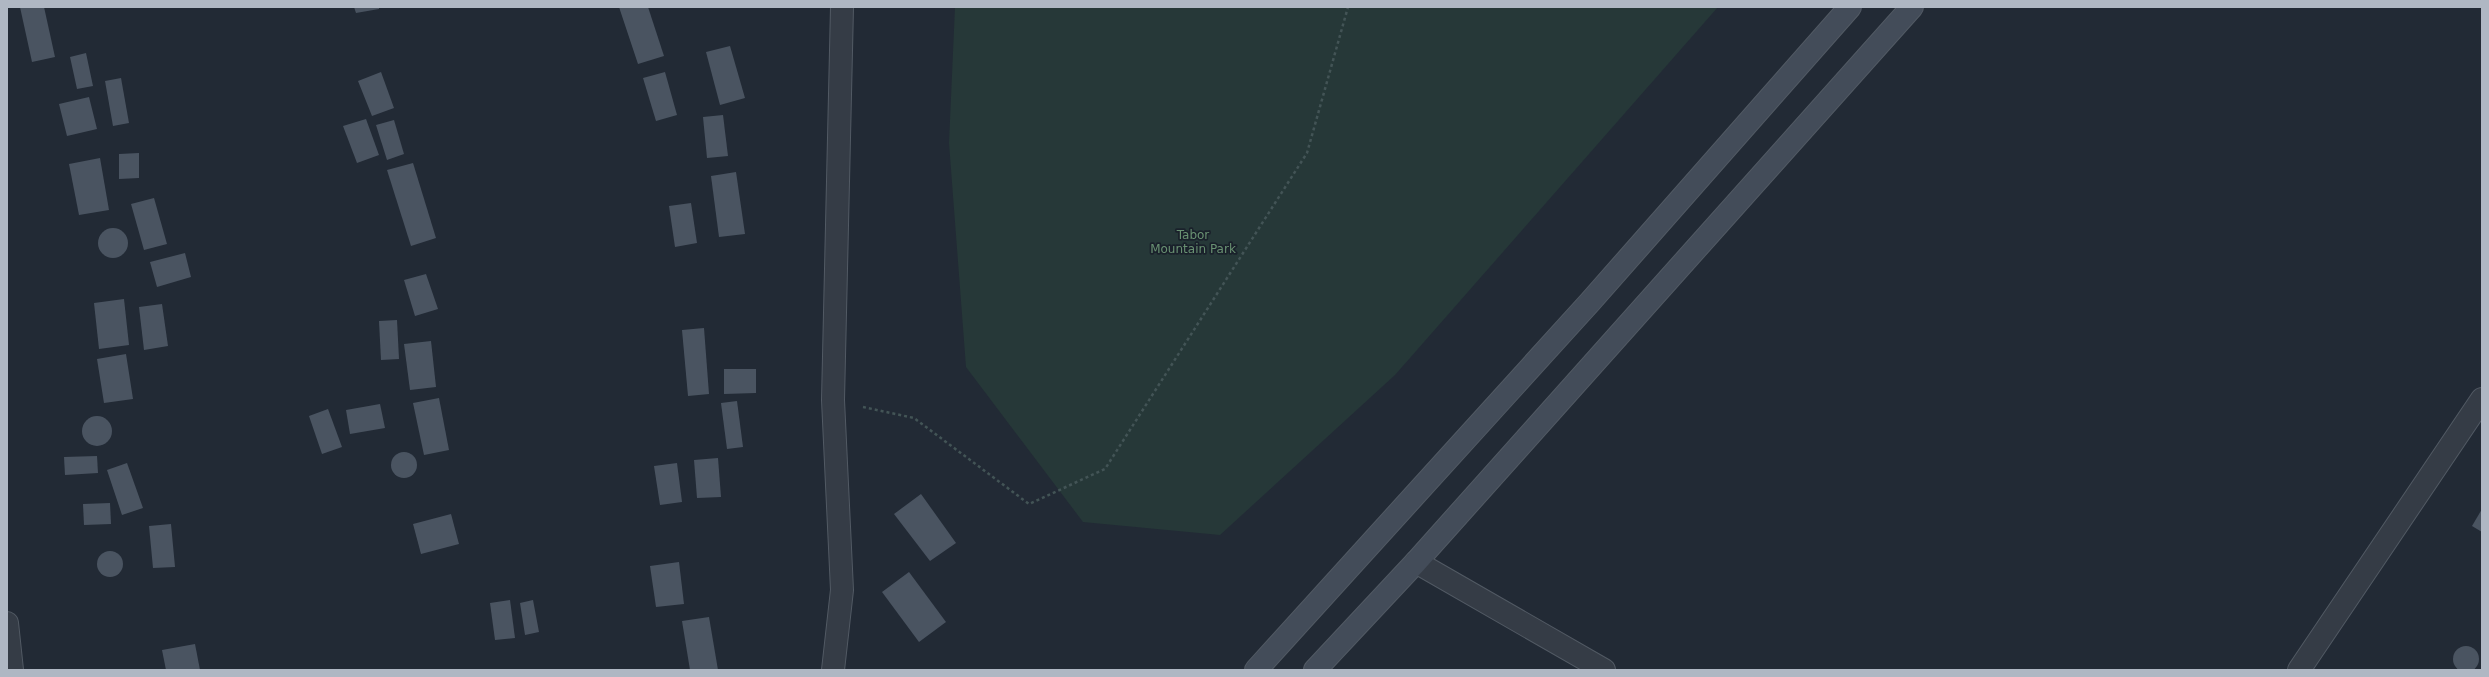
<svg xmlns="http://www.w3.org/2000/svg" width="2489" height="677" viewBox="0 0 2489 677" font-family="'DejaVu Sans',sans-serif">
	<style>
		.green { fill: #263838 }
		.building { fill: #4a5461 }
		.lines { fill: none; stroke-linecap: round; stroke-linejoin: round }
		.street-casing { stroke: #525a64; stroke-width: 24 }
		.secondary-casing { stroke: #525a64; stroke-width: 24 }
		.path { stroke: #435456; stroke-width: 2.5; stroke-dasharray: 3 3; stroke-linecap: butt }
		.street { stroke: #353c46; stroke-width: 22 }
		.secondary { stroke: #434c59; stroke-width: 22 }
		.labels { text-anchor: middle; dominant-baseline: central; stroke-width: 3.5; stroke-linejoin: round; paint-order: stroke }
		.park-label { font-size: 12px; fill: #699172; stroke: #1a212b }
	</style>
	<rect width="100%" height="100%" fill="#222a35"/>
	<polygon class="green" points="955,7 1718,7 1395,375 1220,535 1083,522 966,367 949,143"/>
	<g class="building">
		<polygon points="20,7 44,7 55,57 32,62"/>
		<polygon points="354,7 379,7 379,9 356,13"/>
		<polygon points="619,7 648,7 664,56 638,64"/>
		<polygon points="730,46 745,98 720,105 706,52"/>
		<polygon points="86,53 93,86 77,89 70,57"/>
		<polygon points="381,72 394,108 372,116 358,81"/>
		<polygon points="665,72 677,115 656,121 643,78"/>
		<polygon points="121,78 129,123 113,126 105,81"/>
		<polygon points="89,97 97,129 67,136 59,104"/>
		<polygon points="723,115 728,156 707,158 703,117"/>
		<polygon points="366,119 379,155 357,163 343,126"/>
		<polygon points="394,120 404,154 387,160 376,125"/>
		<polygon points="139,153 139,178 119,179 119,154"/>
		<polygon points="100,158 109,210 79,215 69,164"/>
		<polygon points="413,163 436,238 411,246 387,170"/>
		<polygon points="736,172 745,234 719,237 711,176"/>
		<polygon points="154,198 167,244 144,250 131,204"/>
		<polygon points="691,203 697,243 675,247 669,206"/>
		<circle cx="113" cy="243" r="15"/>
		<polygon points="185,253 191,277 157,287 150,262"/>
		<polygon points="426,274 438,309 415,316 404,280"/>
		<polygon points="124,299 129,345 99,349 94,303"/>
		<polygon points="162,304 168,346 144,350 139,307"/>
		<polygon points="397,320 399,359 381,360 379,321"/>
		<polygon points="704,328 709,394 688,396 682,330"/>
		<polygon points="431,341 436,387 410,390 404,344"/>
		<polygon points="126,354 133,399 104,403 97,359"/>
		<polygon points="724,369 756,369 756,393 724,394"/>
		<polygon points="439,398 449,450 424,455 413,403"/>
		<polygon points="737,401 743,447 727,449 721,403"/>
		<polygon points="380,404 385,428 350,434 346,410"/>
		<polygon points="328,409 342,447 322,454 309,416"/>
		<circle cx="97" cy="431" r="15"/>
		<circle cx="404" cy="465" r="13"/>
		<polygon points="97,456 98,473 65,475 64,457"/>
		<polygon points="718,458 721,497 697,498 694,460"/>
		<polygon points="127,463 143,508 122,515 107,470"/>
		<polygon points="677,463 682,502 660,505 654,466"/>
		<polygon points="921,494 956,543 930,561 894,514"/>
		<polygon points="110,503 111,524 84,525 83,504"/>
		<polygon points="2482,509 2482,532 2472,526"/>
		<polygon points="451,514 459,544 421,554 413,524"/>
		<polygon points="171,524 175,567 153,568 149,526"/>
		<circle cx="110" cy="564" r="13"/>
		<polygon points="679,562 684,604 656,607 650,566"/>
		<polygon points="909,572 946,622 919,642 882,592"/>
		<polygon points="510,600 515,638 495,640 490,603"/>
		<polygon points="533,600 539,632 525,635 520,603"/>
		<polygon points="709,617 718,670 690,670 682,621"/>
		<polygon points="195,644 200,670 166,670 162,650"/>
		<circle cx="2466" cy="659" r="13"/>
	</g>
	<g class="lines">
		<defs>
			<g id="street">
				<polyline points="1416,562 1604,670"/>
				<polyline points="7,623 12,670"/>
				<polyline points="833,670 842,590 833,400 842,7"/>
				<polyline points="2299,670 2482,399"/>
			</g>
			<g id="secondary">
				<polyline points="1256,670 1590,302 1850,7"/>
				<polyline points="1315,670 1416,562 1912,7"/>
			</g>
		</defs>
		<use href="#street" class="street-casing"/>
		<use href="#secondary" class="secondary-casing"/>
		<polyline class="path" points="863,407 914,418 1029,504 1105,469 1307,153 1348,7"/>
		<use href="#street" class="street"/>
		<use href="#secondary" class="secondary"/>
	</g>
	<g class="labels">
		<g class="park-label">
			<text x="1193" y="235">Tabor<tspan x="1193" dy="14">Mountain Park</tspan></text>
		</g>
	</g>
	<rect width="2489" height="677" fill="none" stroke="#afb7c3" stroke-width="16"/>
</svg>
